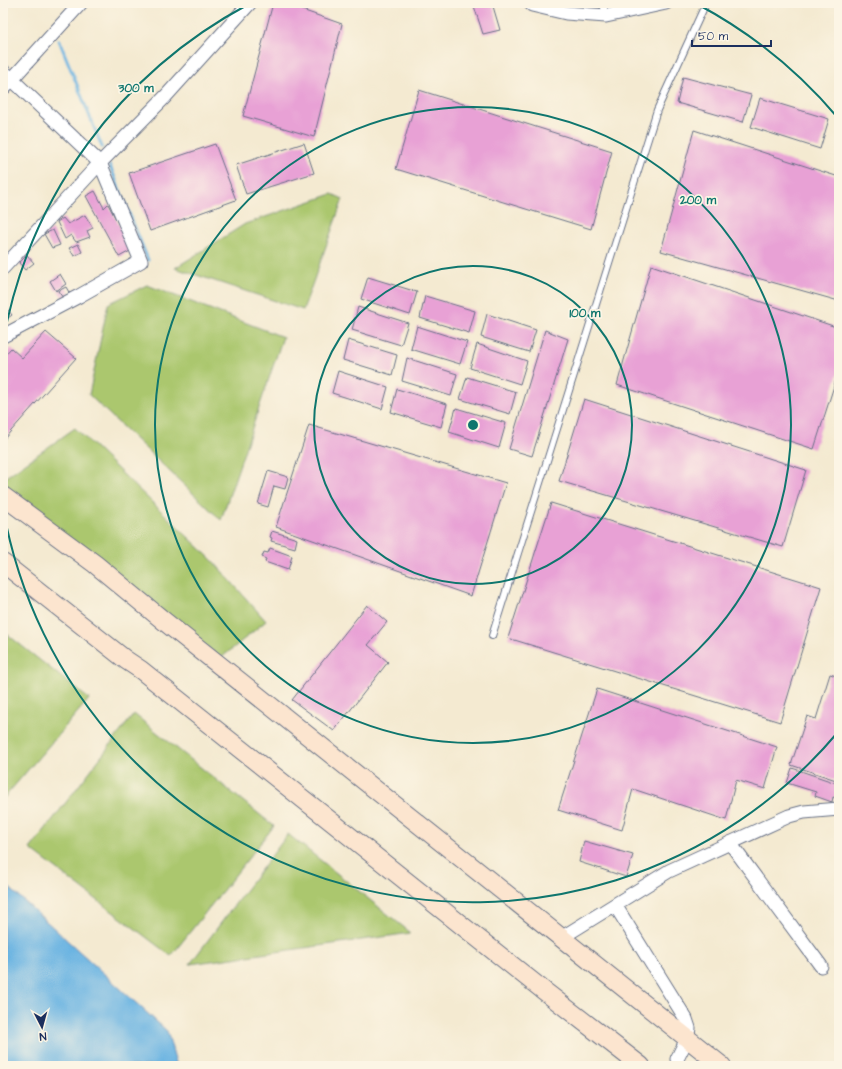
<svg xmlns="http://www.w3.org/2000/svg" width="842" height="1069" viewBox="0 0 842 1069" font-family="'Architects Daughter',sans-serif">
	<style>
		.green { fill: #abc76e; stroke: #637b66 }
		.water { fill: #6ab4e2; stroke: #4272a0 }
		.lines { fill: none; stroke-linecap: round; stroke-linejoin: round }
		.stream { stroke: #6ab4e2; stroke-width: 3 }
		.building { fill: #e8a1d5 }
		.lane-casing { stroke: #677086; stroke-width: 8 }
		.street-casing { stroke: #677086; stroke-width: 15 }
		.secondary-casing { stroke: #677086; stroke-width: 20 }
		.lane { stroke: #fff; stroke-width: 6 }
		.street { stroke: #fff; stroke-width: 13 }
		.secondary { stroke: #fce5cf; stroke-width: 18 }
		.ring { fill: none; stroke: #0f766e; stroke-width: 2 }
		.centre { fill: #0f766e; stroke: #fcf5e5; stroke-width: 2 }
		.ring-label { font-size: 12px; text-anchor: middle; font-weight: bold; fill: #0f766e; stroke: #fcf5e5; stroke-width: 3.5; stroke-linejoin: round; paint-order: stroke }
	</style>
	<rect width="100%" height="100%" fill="#fcf5e5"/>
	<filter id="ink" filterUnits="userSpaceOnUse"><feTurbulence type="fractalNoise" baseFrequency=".025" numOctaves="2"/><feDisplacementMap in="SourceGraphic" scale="8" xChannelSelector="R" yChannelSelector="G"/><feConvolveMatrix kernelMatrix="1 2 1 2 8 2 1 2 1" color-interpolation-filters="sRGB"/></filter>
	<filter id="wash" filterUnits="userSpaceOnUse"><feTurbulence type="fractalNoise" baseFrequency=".012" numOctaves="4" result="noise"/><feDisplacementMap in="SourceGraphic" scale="16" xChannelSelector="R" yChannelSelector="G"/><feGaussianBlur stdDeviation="0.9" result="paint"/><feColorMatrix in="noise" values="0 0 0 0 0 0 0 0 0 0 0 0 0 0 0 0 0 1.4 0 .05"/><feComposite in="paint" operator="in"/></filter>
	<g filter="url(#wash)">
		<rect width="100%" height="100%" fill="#f4ead1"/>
		<g class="green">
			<polygon points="332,194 343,199 303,310 175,268 245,224"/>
			<polygon points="147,285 283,337 221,520 89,395 108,304"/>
			<polygon points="75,428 212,560 266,621 221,658 3,487 3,479"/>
			<polygon points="3,631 89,699 3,799"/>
			<polygon points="134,714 274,826 171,956 30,849"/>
			<polygon points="288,834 411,933 190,964"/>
		</g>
		<polygon class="water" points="3,882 167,1031 177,1066 10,1066 3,1059"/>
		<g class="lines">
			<g class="stream">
				<polyline points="59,40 102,147"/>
				<polyline points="110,166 148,260"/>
			</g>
		</g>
		<g id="blocks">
			<g class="building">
				<polygon points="273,3 282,3 342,24 314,137 243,116"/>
				<polygon points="473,3 492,3 500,30 483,34"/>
				<polygon points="683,77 751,95 743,122 677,103"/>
				<polygon points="419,90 612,151 591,229 396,169"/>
				<polygon points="760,98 829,119 820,149 751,127"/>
				<polygon points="694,130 839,177 839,301 661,251"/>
				<polygon points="304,143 314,173 246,194 236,165"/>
				<polygon points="215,144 236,200 150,231 129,173"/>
				<polygon points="95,191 104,208 108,204 132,250 119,257 86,196"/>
				<polygon points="85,215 93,228 87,231 90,237 76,242 71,235 65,239 57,222 63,218 68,224"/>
				<polygon points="53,230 60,245 52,248 44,234"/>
				<polygon points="78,244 82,252 74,256 69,248"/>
				<polygon points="27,255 34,263 25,270 19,263"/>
				<polygon points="651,265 839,328 839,370 814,449 617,385"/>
				<polygon points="60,274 66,284 56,291 50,281"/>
				<polygon points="368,277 417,292 410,315 361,299"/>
				<polygon points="66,287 70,294 63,298 58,291"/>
				<polygon points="425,296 475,311 469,333 420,318"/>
				<polygon points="4,305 12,315 3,322 3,306"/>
				<polygon points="358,307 408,323 401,345 352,330"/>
				<polygon points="487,314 536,330 529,352 481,337"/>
				<polygon points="417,326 467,342 460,364 411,349"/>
				<polygon points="545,330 568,339 532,456 509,449"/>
				<polygon points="46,332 76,358 3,440 3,357 11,348 22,358"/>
				<polygon points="348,340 397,355 392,375 343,360"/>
				<polygon points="477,344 527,361 520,384 470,368"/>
				<polygon points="407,358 457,374 451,396 402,381"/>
				<polygon points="338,371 388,387 382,409 332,393"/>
				<polygon points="467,377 516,392 510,414 460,399"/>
				<polygon points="397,389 447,404 441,427 391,412"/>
				<polygon points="584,399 806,470 783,547 559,481"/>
				<polygon points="456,408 506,423 499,448 449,432"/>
				<polygon points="309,425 506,483 471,596 276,527"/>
				<polygon points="268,471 288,477 285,489 274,486 268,507 258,504"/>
				<polygon points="551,503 821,587 780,722 508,638"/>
				<polygon points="272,531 297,539 295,548 271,541 272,538 270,537"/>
				<polygon points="270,548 292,556 288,570 265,562 266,559 262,557 264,552 268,553"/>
				<polygon points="367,605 387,622 368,645 388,662 334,731 292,700"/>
				<polygon points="830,674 839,677 839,781 791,765 807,716 816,719"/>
				<polygon points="597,689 777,747 765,789 736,780 726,820 633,789 622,830 558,810"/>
				<polygon points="792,768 839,784 839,799 833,797 832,802 815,796 816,792 787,783"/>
				<polygon points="584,841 633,855 626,877 579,862"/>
			</g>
		</g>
	</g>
	<g filter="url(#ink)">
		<use href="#blocks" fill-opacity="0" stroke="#677086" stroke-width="1"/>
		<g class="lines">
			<defs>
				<g id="lane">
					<polyline points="603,3 606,16"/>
					<polyline points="492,636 657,110 706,3"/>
				</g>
				<g id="street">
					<polyline points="530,3 532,5 566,13 606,16 666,3"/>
					<polyline points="3,71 100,163 141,261 79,296 3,336"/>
					<polyline points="3,89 81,3"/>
					<polyline points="3,268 100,163 165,97 250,3"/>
					<polyline points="730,843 821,966"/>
					<polyline points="615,905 686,1019 689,1028 687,1039 677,1059"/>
					<polyline points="561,938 669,871 789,816 804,812 839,809"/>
				</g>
				<g id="secondary">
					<polyline points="3,496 95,564 164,621 722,1066"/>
					<polyline points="3,563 126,660 141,670 543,990 641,1066"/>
				</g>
			</defs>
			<use href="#lane" class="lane-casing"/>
			<use href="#street" class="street-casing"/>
			<use href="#secondary" class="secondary-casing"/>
			<use href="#lane" class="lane"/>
			<use href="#street" class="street"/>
			<use href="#secondary" class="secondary"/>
		</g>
	</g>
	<g class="ring">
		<circle cx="473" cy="425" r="159"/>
		<circle cx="473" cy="425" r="318"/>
		<path d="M838 732A477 477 0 0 1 3 508M3 342A477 477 0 0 1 249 4M697 4A477 477 0 0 1 838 118"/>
	</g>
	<circle cx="473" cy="425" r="6" class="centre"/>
	<g class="ring-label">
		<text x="136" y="92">300 m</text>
		<text x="698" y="204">200 m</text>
		<text x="585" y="317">100 m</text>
	</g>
	<rect width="842" height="1069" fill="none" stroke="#fcf5e5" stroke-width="16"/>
	<g transform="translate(42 1027) rotate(174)" stroke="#fcf5e5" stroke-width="3" paint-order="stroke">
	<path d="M0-3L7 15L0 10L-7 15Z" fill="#1b2f5e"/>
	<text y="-6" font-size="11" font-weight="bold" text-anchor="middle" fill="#1b2f5e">N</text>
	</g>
	<path d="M692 40v6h79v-6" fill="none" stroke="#1b2f5e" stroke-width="2"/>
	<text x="698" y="40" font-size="12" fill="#1b2f5e" stroke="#fcf5e5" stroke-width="3" paint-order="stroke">50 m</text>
</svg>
